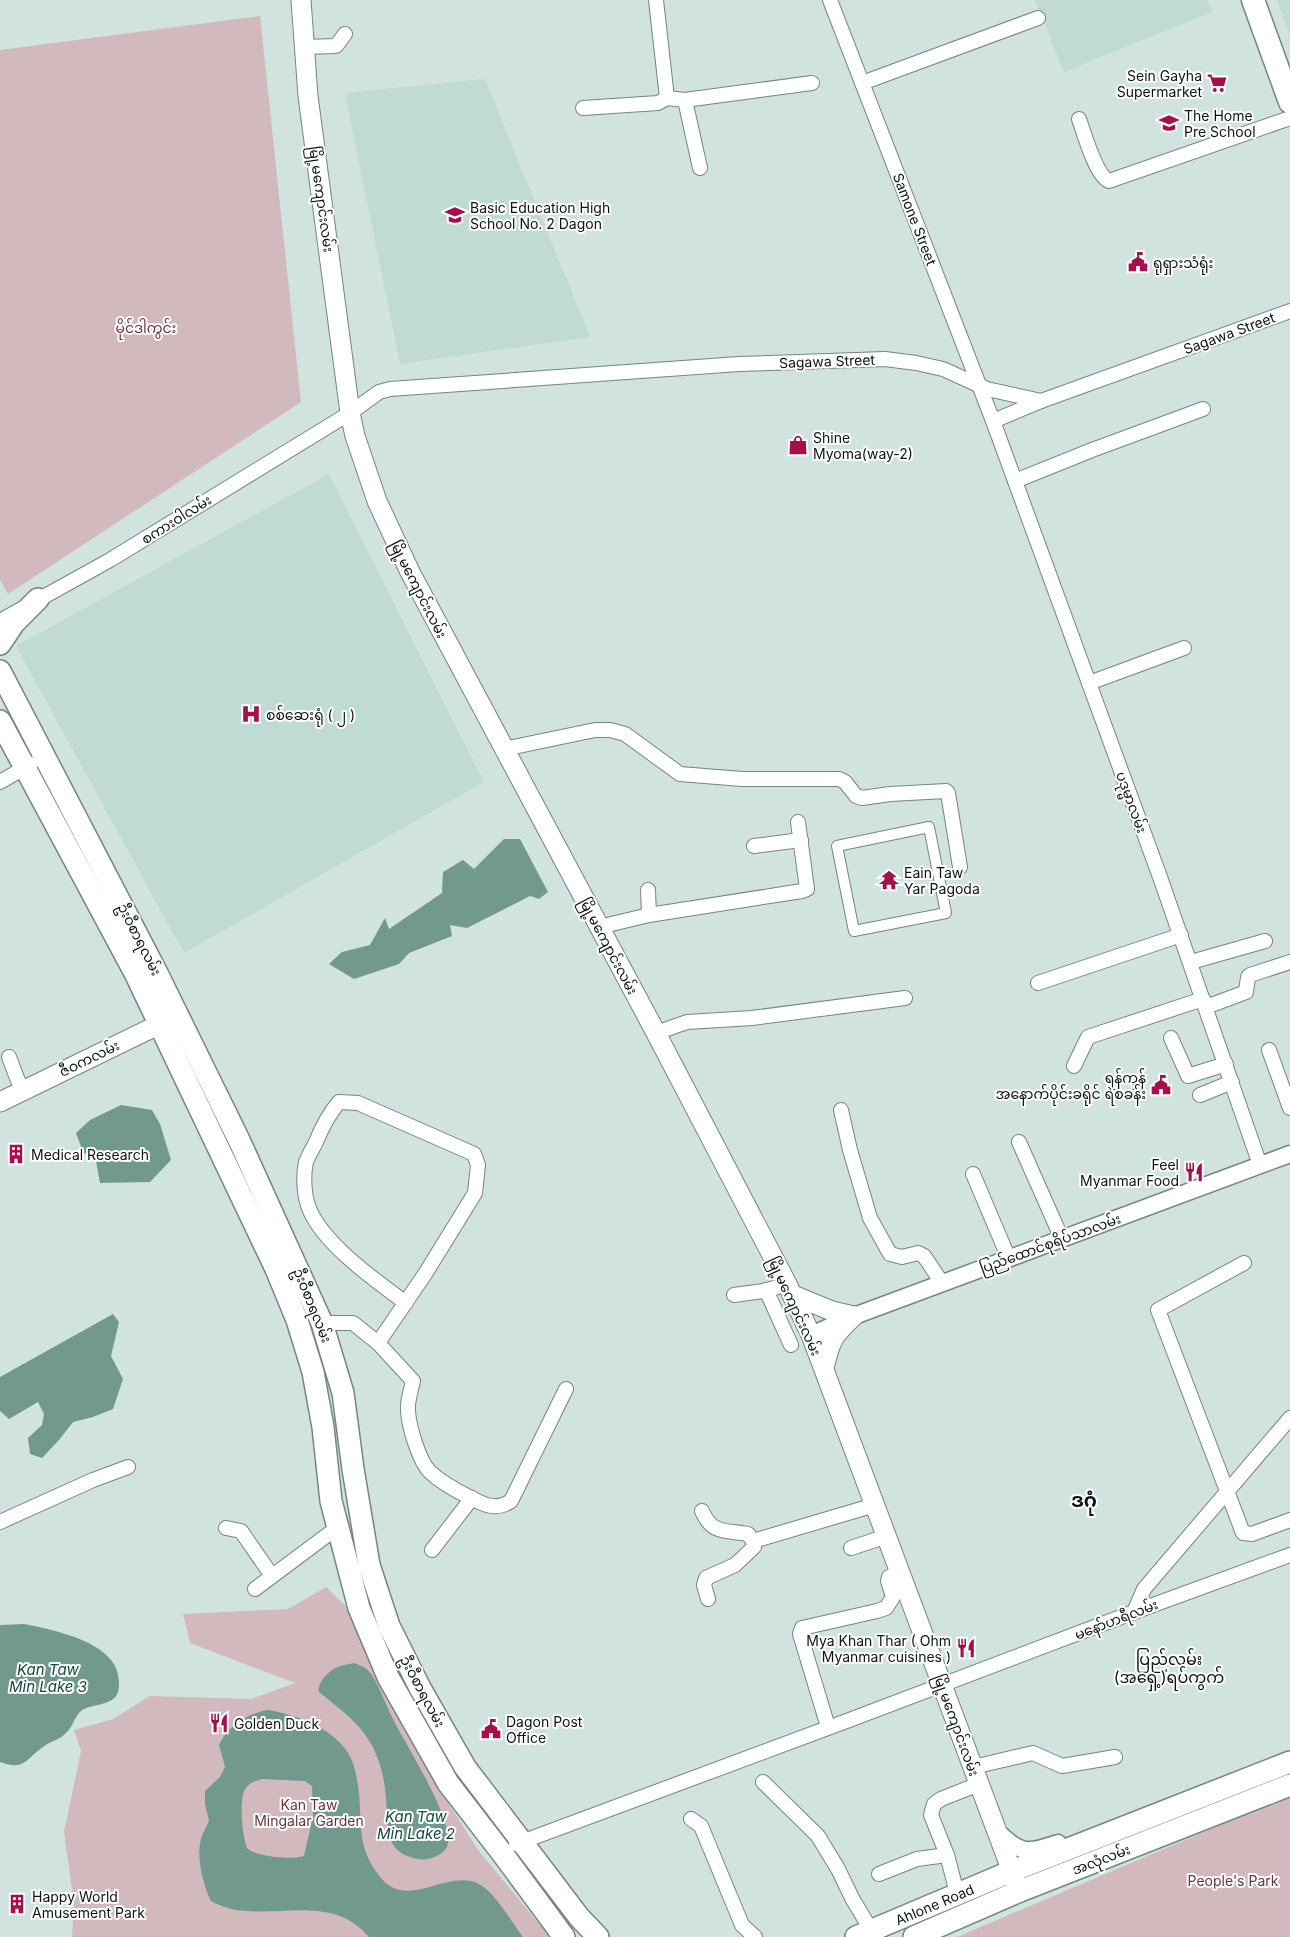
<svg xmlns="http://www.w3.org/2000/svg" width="1290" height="1937" viewBox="0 0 1290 1937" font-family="Inter,'Noto Sans Myanmar',sans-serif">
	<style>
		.built { fill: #c0dbd3 }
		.green { fill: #d2b9be }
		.water { fill: #71998e; fill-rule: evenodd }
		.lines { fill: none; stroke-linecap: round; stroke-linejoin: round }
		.pedestrian-casing { stroke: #758580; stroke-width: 12 }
		.minor-casing { stroke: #758580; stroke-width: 16 }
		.tertiary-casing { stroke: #758580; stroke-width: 19 }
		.secondary-casing { stroke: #758580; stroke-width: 21 }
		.primary-casing { stroke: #758580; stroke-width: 24 }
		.trunk-casing { stroke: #758580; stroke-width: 25 }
		.pedestrian { stroke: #fff; stroke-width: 10 }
		.minor { stroke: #fff; stroke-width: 14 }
		.tertiary { stroke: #fff; stroke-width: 16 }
		.secondary { stroke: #fff; stroke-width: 19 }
		.primary { stroke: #fff; stroke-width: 21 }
		.trunk { stroke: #fff; stroke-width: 22 }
		.labels { text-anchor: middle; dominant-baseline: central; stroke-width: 4; stroke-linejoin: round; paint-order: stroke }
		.poi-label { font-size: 14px; fill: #0d1311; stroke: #fff; text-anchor: start }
		.street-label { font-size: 14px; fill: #0d1311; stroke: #fff }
		.park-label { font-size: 14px; fill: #683340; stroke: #fff }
		.water-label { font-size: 15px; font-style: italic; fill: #114a3d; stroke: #fff }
		.quarter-label { font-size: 16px; fill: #0d1311; stroke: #fff }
		.district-label { font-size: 19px; font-weight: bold; fill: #0d1311; stroke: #fff }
	</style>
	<rect width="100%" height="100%" fill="#d1e3de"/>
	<g class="built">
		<polygon points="1035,0 1207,0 1212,12 1064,72"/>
		<polygon points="1277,0 1290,0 1290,36"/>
		<polygon points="485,79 590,337 400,364 345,93"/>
		<polygon points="329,474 484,782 184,953 16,646"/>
	</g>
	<g class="green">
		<polygon points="260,16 301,402 8,594 0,580 0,50"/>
		<polygon points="326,1587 360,1620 389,1695 437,1785 478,1850 550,1937 72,1937 74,1904 64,1832 81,1751 74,1730 113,1719 150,1696 251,1699 295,1683 190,1643 183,1614 288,1609"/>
		<polygon points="1290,1798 1290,1937 957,1937 1211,1829"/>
	</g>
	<g class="water">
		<polygon points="504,839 520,839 548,892 539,899 530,896 467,928 450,925 452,936 409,953 399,964 354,979 329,964 342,952 370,945 385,918 389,929 442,893 443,872 463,860 474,869"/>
		<polygon points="121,1105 152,1110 160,1124 171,1160 150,1182 100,1183 96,1161 83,1152 76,1133 90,1120"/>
		<polygon points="113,1314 119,1322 111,1356 123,1379 113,1409 93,1417 73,1422 59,1440 42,1458 30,1454 28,1438 42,1425 44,1414 38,1402 9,1419 0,1411 0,1377"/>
		<path d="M24,1624c30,6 94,18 95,57 0,5 0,11 -3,15 -7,10 -26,8 -35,15 -7,6 -8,16 -15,22 -6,7 -16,8 -23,14 -18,12 -17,24 -43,15v-137z"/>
		<path d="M354,1663c8,3 13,5 18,12 9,15 15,33 23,48 10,20 67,109 50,127 -7,7 -18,11 -27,9 -35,-6 -29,-32 -32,-59 -1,-20 -6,-41 -16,-58 -12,-21 -33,-35 -51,-50 -2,-9 10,-22 19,-25 4,-2 11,-3 16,-4z"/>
		<path d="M269,1710c26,5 61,17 77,40 9,12 11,28 13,43 3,36 -2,56 23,86 26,31 66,-11 97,5 17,9 32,38 44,53h-154c-43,-51 -110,-8 -158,-36 -8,-16 -15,-44 -10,-62 2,-7 6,-13 8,-19l-4,-15v-14l15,-14 5,-10 -6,-22c8,-19 31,-33 50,-35zM262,1779l43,2 7,5 1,30 -9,40c-12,4 -49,1 -57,-8 -5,-12 -8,-48 -2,-59 4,-6 10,-8 17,-10z"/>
	</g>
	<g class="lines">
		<defs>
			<polygon id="pedestrian" points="929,827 946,913 854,931 837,846"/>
			<g id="minor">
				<polyline points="656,0 667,98 685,100 700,168"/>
				<polyline points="830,0 993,421 1160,877 1260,1165"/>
				<polyline points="304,47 336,46 345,34"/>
				<polyline points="862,83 1038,18"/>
				<polyline points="685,100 812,83"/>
				<polyline points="583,108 658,103 667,98"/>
				<path d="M1079,119c5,14 17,57 30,62l181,-63"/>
				<polyline points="993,421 1041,401 1290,311"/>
				<polyline points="1015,481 1092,450 1203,409"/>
				<polyline points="0,621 110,560 350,413 379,392 390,389 739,364 885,359 916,363 943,369 987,389 1041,401"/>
				<polyline points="1089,683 1184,648"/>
				<polyline points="504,749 595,730 610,730 625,734 680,774 742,779 839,779 845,782 856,796 862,798 890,794 946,791 948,793 960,867"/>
				<polyline points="0,782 31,764"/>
				<polyline points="754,846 801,840"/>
				<polyline points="648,890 649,915"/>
				<polyline points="599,927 649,915 802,891 807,889 798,822"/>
				<polyline points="1191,962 1265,941"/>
				<polyline points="1038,983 1181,935"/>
				<polyline points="1206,1007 1246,992 1248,977 1250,975 1290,962"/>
				<polyline points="656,1033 687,1022 752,1018 905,998"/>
				<polyline points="1171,1038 1188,1076 1226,1064"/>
				<polyline points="1269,1050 1290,1108"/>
				<polyline points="9,1057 22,1091"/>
				<polyline points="1074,1066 1088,1037 1203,999"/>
				<polyline points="1200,1095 1232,1082"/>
				<polyline points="841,1110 850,1150 870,1218 890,1254 902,1257 918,1253 924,1256 942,1283"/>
				<polyline points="1019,1142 1062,1239"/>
				<polyline points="973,1174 1009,1259"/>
				<polyline points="1244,1263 1158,1310 1243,1533 1252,1534 1290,1520"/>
				<polyline points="766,1290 791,1345"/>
				<polyline points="734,1295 764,1291 787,1284"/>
				<path d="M322,1323h31l25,20 35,38c-2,10 -6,20 -5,30 1,16 11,50 22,61 12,11 25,18 39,25 15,8 27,14 42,4l55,-112"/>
				<path d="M378,1343l47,-69 50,-81 3,-28 -4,-11 -116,-51 -19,-1c-11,13 -17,25 -23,40 -3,6 -8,14 -10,20 -3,13 -2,34 3,46 13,35 67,73 97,95"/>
				<path d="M702,1511c10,24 25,19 46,23l5,7 1,6 -19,18 -29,13 -2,7 4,14"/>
				<polyline points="0,1522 93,1480 128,1467"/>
				<polyline points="226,1528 241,1531 272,1576"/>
				<polyline points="753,1541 875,1505"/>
				<polyline points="851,1548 887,1536"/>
				<polyline points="432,1550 472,1498"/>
				<polyline points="255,1589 338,1527"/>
				<polyline points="1134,1612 1144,1589 1290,1418"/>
				<polyline points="828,1727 800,1634 802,1628 877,1611 886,1608 893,1597 888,1581 889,1577 900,1571"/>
				<polyline points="973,1767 1033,1753 1062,1766 1115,1757"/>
				<polyline points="763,1782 818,1836 838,1869 852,1898 871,1930"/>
				<polyline points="691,1819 701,1826 742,1925 755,1937"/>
				<polyline points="516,1844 852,1719 1134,1612 1290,1555"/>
				<polyline points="879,1874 917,1859 947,1855"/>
				<polyline points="957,1893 947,1855 931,1815 934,1804 941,1799 979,1784"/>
			</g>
			<g id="tertiary">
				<polyline points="811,1335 854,1316 1290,1154"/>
				<path d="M998,1832c23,23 30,21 60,11"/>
			</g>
			<g id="secondary">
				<polyline points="301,0 308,96 350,413 355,436 377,501 410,572 656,1033 787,1284 811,1335 1017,1885"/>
				<polyline points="0,1102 158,1025 171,1016"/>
				<polyline points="793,1295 832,1311 854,1316"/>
				<path d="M824,1368c7,-29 8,-31 30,-52"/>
			</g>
			<g id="primary">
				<polyline points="0,644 14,623 38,599"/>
				<polyline points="0,671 156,971 239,1140 322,1323 343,1393 353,1469 369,1565 389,1626 420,1688 465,1767 579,1917 598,1937"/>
				<polyline points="0,721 135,973 276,1269 297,1320 313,1372 323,1427 331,1501 359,1608 388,1677 448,1783 502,1853 564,1937"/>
				<path id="s1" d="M856,1937l156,-66 278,-109"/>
				<polyline points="914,1937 1020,1891 1290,1785"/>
			</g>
			<polyline id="trunk" points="1253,0 1290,102"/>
		</defs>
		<use href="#pedestrian" class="pedestrian-casing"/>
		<use href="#minor" class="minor-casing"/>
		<use href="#tertiary" class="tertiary-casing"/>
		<use href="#secondary" class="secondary-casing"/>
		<use href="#primary" class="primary-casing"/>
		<use href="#trunk" class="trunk-casing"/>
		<use href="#pedestrian" class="pedestrian"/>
		<use href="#minor" class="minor"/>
		<use href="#tertiary" class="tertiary"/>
		<use href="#secondary" class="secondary"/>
		<use href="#primary" class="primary"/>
		<use href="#trunk" class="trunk"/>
	</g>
	<defs>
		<symbol id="supermarket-bare" viewBox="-9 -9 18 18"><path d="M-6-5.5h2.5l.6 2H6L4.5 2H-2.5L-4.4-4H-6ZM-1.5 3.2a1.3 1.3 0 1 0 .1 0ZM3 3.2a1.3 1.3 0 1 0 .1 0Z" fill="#a40f4c" stroke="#fff" stroke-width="2.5" paint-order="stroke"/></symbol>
		<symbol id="school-bare" viewBox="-9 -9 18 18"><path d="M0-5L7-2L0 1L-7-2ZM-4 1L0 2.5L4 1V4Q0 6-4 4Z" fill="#a40f4c" stroke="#fff" stroke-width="2.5" paint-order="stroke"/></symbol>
		<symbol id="civic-bare" viewBox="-9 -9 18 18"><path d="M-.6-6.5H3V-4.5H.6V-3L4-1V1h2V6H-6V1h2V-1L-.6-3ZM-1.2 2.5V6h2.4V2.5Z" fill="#a40f4c" stroke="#fff" stroke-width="2.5" paint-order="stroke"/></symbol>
		<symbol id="shop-bare" viewBox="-9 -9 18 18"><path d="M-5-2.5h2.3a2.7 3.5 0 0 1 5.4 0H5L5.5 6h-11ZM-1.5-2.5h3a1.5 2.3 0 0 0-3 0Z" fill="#a40f4c" stroke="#fff" stroke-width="2.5" paint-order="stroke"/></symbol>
		<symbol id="hospital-bare" viewBox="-9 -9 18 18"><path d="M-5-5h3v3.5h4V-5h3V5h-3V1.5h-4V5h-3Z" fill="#a40f4c" stroke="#fff" stroke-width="2.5" paint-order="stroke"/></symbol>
		<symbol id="temple-bare" viewBox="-9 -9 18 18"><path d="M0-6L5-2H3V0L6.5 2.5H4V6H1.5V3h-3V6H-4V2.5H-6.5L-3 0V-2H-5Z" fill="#a40f4c" stroke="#fff" stroke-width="2.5" paint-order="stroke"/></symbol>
		<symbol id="building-bare" viewBox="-9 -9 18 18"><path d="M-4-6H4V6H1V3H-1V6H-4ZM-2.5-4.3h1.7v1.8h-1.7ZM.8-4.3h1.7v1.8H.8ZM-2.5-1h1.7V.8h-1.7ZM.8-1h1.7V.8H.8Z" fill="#a40f4c" stroke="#fff" stroke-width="2.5" paint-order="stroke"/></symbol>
		<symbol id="restaurant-bare" viewBox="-9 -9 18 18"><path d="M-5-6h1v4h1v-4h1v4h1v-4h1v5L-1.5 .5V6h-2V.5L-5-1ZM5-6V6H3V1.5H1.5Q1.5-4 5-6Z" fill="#a40f4c" stroke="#fff" stroke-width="2.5" paint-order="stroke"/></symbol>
	</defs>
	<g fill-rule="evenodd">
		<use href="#supermarket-bare" x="1203" y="69" width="28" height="28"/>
		<use href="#school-bare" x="1155" y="109" width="28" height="28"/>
		<use href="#school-bare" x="441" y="201" width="28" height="28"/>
		<use href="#civic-bare" x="1124" y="248" width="28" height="28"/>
		<use href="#shop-bare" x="784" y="431" width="28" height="28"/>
		<use href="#hospital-bare" x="237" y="700" width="28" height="28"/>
		<use href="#temple-bare" x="875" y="866" width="28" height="28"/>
		<use href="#civic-bare" x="1147" y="1071" width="28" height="28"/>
		<use href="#building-bare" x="2" y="1140" width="28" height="28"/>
		<use href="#restaurant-bare" x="1180" y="1158" width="28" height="28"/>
		<use href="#restaurant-bare" x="952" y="1634" width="28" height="28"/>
		<use href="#restaurant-bare" x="205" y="1709" width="28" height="28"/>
		<use href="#civic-bare" x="477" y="1715" width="28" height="28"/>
		<use href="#building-bare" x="3" y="1890" width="28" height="28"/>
	</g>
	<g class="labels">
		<g class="poi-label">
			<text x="1202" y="75" text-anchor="end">Sein Gayha<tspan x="1202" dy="16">Supermarket</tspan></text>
			<text x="1184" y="115">The Home<tspan x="1184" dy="16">Pre School</tspan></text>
			<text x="470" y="207">Basic Education High<tspan x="470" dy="16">School No. 2 Dagon</tspan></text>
			<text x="1153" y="262">ရုရှားသံရုံး</text>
			<text x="813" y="437">Shine<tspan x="813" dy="16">Myoma(way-2)</tspan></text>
			<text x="266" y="714">စစ်ဆေးရုံ ( ၂ )</text>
			<text x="904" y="872">Eain Taw<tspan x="904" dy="16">Yar Pagoda</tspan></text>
			<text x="1146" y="1077" text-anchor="end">ရန်ကုန်<tspan x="1146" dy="16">အနောက်ပိုင်းခရိုင် ရဲစခန်း</tspan></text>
			<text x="31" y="1154">Medical Research</text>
			<text x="1179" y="1164" text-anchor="end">Feel<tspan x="1179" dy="16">Myanmar Food</tspan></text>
			<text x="951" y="1640" text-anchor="end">Mya Khan Thar ( Ohm<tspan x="951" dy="16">Myanmar cuisines )</tspan></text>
			<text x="506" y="1721">Dagon Post<tspan x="506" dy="16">Office</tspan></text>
			<text x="234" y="1723">Golden Duck</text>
			<text x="32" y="1896">Happy World<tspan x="32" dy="16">Amusement Park</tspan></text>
		</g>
		<g class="street-label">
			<text transform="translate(322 199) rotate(82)">မြို့မကျောင်းလမ်း</text>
			<text transform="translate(915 219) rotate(69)">Samone Street</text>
			<text transform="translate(1229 333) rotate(-20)">Sagawa Street</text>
			<text transform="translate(827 361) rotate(-2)">Sagawa Street</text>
			<text transform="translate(176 519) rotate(-32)">စကားဝါလမ်း</text>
			<text transform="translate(419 589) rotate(63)">မြို့မကျောင်းလမ်း</text>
			<text transform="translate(1132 802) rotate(70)">ပဒုမ္မာလမ်း</text>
			<text transform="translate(140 939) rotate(63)">ဦးဝီစာရလမ်း</text>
			<text transform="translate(609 946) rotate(62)">မြို့မကျောင်းလမ်း</text>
			<text transform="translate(89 1058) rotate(-26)">ဇီဝကလမ်း</text>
			<text transform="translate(1050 1243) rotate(-20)">ပြည်ထောင်စုရိပ်သာလမ်း</text>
			<text transform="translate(313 1305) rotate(68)">ဦးဝီစာရလမ်း</text>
			<text transform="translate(795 1306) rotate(65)">မြို့မကျောင်းလမ်း</text>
			<text transform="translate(1116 1619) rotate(-21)">မနော်ဟရီလမ်း</text>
			<text transform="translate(423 1691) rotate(62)">ဦးဝီစာရလမ်း</text>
			<text transform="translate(957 1725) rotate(70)">မြို့မကျောင်းလမ်း</text>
			<text transform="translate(1101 1859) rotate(-21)">အလုံလမ်း</text>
			<text stroke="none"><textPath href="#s1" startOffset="85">Ahlone Road</textPath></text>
		</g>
		<g class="park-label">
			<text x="146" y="327">မိုင်ဒါကွင်း</text>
			<text x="309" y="1804">Kan Taw<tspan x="309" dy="16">Mingalar Garden</tspan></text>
			<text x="1233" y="1880">People's Park</text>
		</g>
		<g class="water-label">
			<text x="48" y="1669">Kan Taw<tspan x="48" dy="17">Min Lake 3</tspan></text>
			<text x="416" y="1816">Kan Taw<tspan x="416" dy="17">Min Lake 2</tspan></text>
		</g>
		<g class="quarter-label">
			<text x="1169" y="1659">ပြည်လမ်း<tspan x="1169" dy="18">(အရှေ့)ရပ်ကွက်</tspan></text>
		</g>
		<g class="district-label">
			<text x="1084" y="1500">ဒဂုံ</text>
		</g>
	</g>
</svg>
